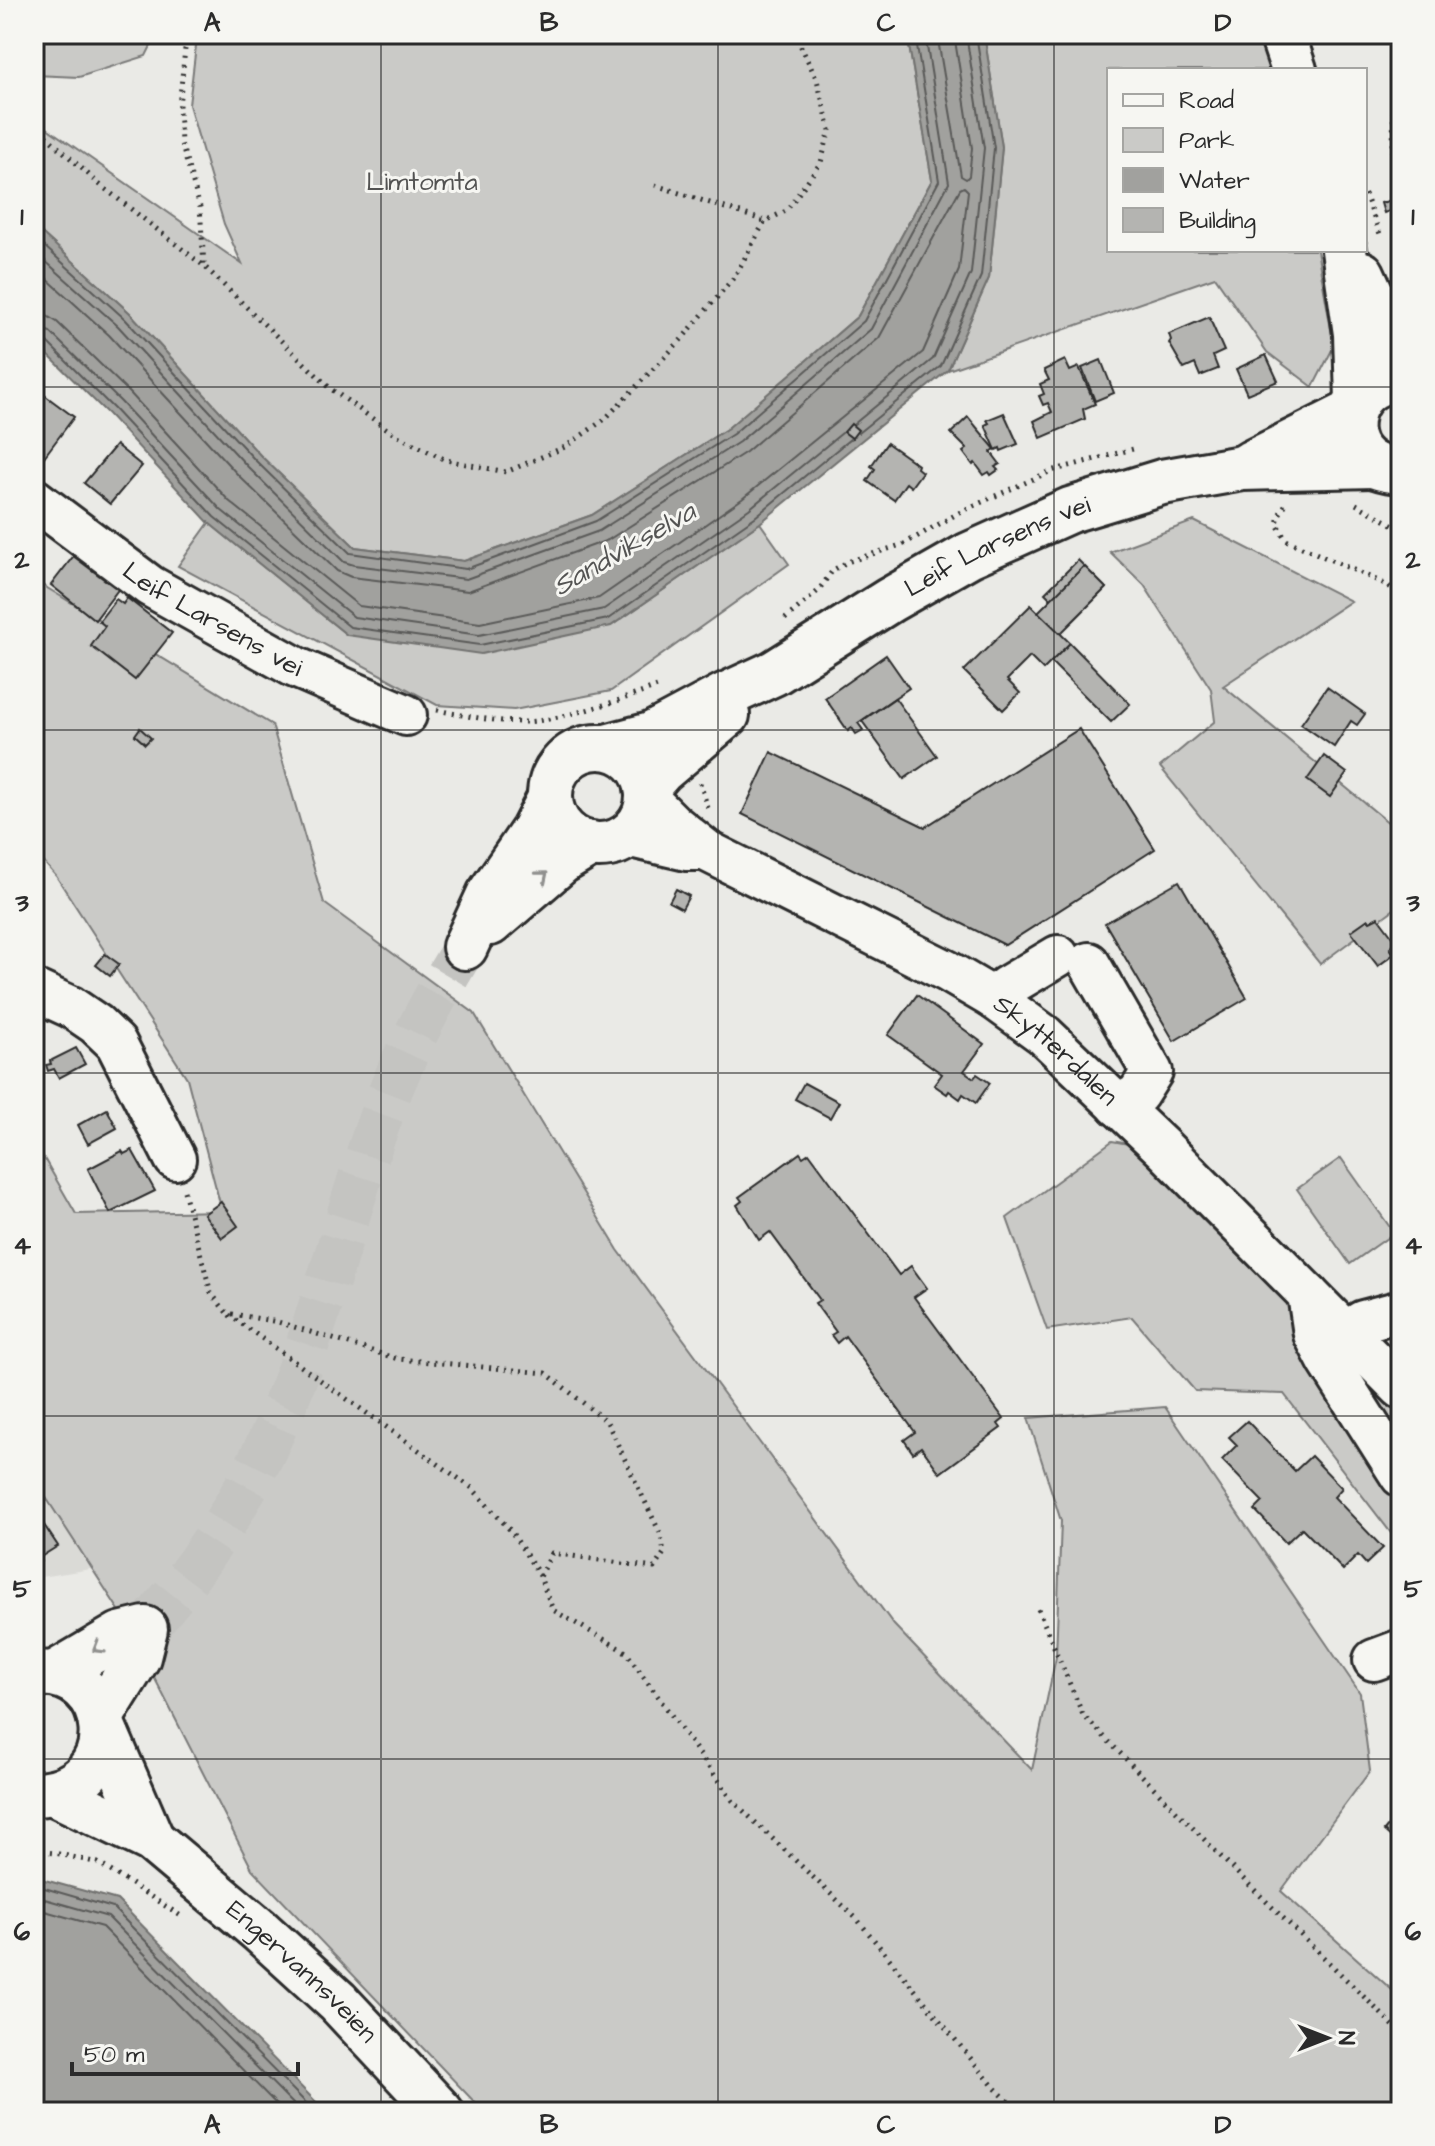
<svg xmlns="http://www.w3.org/2000/svg" width="1435" height="2146" viewBox="0 0 1435 2146" font-family="'Architects Daughter',sans-serif">
	<style>
		.built { fill: #dadad6 }
		.green { fill: #cacac7; stroke: #7a7a79; stroke-width: 2 }
		.water { fill: #a1a19e; stroke: #727270; stroke-width: 2 }
		.lines { fill: none; stroke-linecap: round; stroke-linejoin: round }
		.shore { stroke: #5a5a59; stroke-width: 2 }
		.building { fill: #b4b4b1; stroke: #2b2b2b; stroke-width: 2 }
		.major-tunnel { stroke: #c4c4c1; stroke-width: 44; stroke-dasharray: 44 22; stroke-linecap: butt }
		.minor-casing { stroke: #2b2b2b; stroke-width: 46 }
		.major-casing { stroke: #2b2b2b; stroke-width: 50 }
		.path { stroke: #2b2b2b; stroke-width: 5; stroke-dasharray: 2 6; stroke-linecap: butt }
		.minor { stroke: #f6f6f2; stroke-width: 40 }
		.major { stroke: #f6f6f2; stroke-width: 44 }
		.oneway { stroke: #90908e }
		.grid { fill: none; stroke: #2b2b2b; stroke-width: 2; stroke-opacity: 0.55 }
		.labels { text-anchor: middle; dominant-baseline: central; stroke-width: 6; stroke-linejoin: round; paint-order: stroke }
		.park-label { font-size: 26px; fill: #535352; stroke: #f6f6f2 }
		.street-label { font-size: 26px; fill: #2b2b2b; stroke: #f6f6f2 }
		.water-label { font-size: 28px; font-style: italic; fill: #545453; stroke: #f6f6f2 }
		.neatline { fill: none; stroke: #2b2b2b; stroke-width: 3 }
		.grid-label { font-size: 26px; text-anchor: middle; font-weight: bold; fill: #2b2b2b }
	</style>
	<rect width="100%" height="100%" fill="#eaeae6"/>
	<filter id="ink" filterUnits="userSpaceOnUse"><feTurbulence type="fractalNoise" baseFrequency=".0125" numOctaves="2"/><feDisplacementMap in="SourceGraphic" scale="16" xChannelSelector="R" yChannelSelector="G"/><feConvolveMatrix kernelMatrix="1 2 1 2 8 2 1 2 1" color-interpolation-filters="sRGB"/></filter>
	<g filter="url(#ink)">
		<polygon class="built" points="34,1479 91,1569 34,1578"/>
		<g class="green">
			<polygon points="34,34 157,34 146,56 79,77 34,75"/>
			<polygon points="191,34 907,34 932,180 858,316 728,428 592,515 464,561 355,547 260,455 130,313 34,226 34,119 242,264 224,224 189,105 197,37"/>
			<polygon points="984,34 1307,34 1319,70 1109,70 1109,250 1317,250 1334,346 1313,387 1267,352 1215,277 948,370 989,278 1002,147"/>
			<polygon points="1194,521 1351,601 1223,686 1401,833 1401,904 1320,964 1160,767 1215,721 1211,689 1144,585 1110,552"/>
			<polygon points="209,523 347,635 611,626 760,523 789,564 611,691 514,710 437,705 178,566"/>
			<polygon points="34,580 272,725 324,903 474,1013 618,1250 894,1625 1032,1770 1056,1657 1061,1521 1028,1418 1165,1407 1360,1693 1370,1771 1281,1891 1401,1998 1401,2112 484,2112 252,1869 124,1618 34,1479 34,1141 76,1214 222,1211 187,1078 56,876 34,851"/>
			<polygon points="1112,1141 1134,1145 1349,1367 1401,1350 1401,1546 1284,1394 1195,1391 1132,1317 1047,1330 1007,1218"/>
			<polygon points="1341,1158 1394,1233 1350,1264 1297,1189"/>
		</g>
		<g class="water">
			<polygon points="907,34 984,34 1002,147 989,278 948,370 760,523 611,626 481,654 347,635 209,523 108,414 34,341 34,226 130,313 260,455 355,547 464,561 592,515 728,428 858,316 932,180"/>
			<polygon points="34,1877 117,1900 326,2112 34,2112"/>
		</g>
		<g class="lines">
			<g class="shore">
				<polyline points="937,34 961,176 966,179 969,176 972,148 954,34"/>
				<polyline points="34,237 125,319 255,460 350,553 466,569 596,521 733,434 864,321 939,181 915,34"/>
				<polyline points="34,251 118,326 248,467 344,562 354,565 466,579 599,531 739,442 871,329 949,183 925,34"/>
				<polyline points="34,267 109,335 239,476 337,571 351,577 468,591 608,540 746,452 879,338 960,189 964,187 968,191 959,270 923,352 742,499 599,598 480,623 359,606 229,501 130,393 57,322 47,316 34,314"/>
				<polyline points="34,326 50,332 121,402 221,510 354,617 479,635 604,609 749,509 842,433"/>
				<polyline points="34,336 43,338 114,409 214,517 350,627 480,645 608,619 755,517 850,439"/>
				<polyline points="854,424 933,359 971,273 984,148 966,34"/>
				<polyline points="858,433 941,366 981,276 994,148 976,34"/>
				<polyline points="34,1885 113,1908 315,2112"/>
				<polyline points="34,1896 108,1917 301,2112"/>
				<polyline points="34,1908 102,1927 284,2112"/>
			</g>
		</g>
		<g class="building">
			<polygon points="1392,200 1395,209 1384,213 1381,203"/>
			<polygon points="1209,317 1224,351 1213,356 1218,369 1200,376 1195,364 1184,369 1169,343 1171,340 1169,334"/>
			<polygon points="1266,355 1278,381 1247,394 1236,369"/>
			<polygon points="1065,360 1070,371 1079,367 1095,404 1083,409 1085,419 1041,438 1034,421 1052,412 1048,403 1043,405 1039,396 1044,394 1040,384 1049,380 1044,370"/>
			<polygon points="1101,360 1114,393 1095,401 1082,368"/>
			<polygon points="35,388 74,417 44,457 34,450"/>
			<polygon points="1004,413 1018,444 1001,451 1000,448 996,450 985,425 989,423 987,420"/>
			<polygon points="968,417 995,449 991,452 1000,464 995,467 998,470 991,475 989,472 984,475 975,463 973,465 963,452 967,449 951,433"/>
			<polygon points="851,424 858,430 852,438 844,432"/>
			<polygon points="887,443 918,465 917,468 922,472 911,487 906,483 894,500 867,481 875,469 871,466"/>
			<polygon points="116,445 142,466 110,504 84,483"/>
			<polygon points="76,553 120,587 95,620 51,585"/>
			<polygon points="1078,560 1106,588 1073,621 1045,593"/>
			<polygon points="1084,566 1106,588 1040,654 1018,632"/>
			<polygon points="127,598 172,633 135,680 91,646 105,626 99,621 116,599 123,604"/>
			<polygon points="1031,605 1070,643 1043,670 1030,657 1007,680 1020,693 1003,710 964,671"/>
			<polygon points="1070,643 1130,704 1111,722 1051,662"/>
			<polygon points="886,655 909,688 858,723 863,730 856,734 852,728 848,731 825,698"/>
			<polygon points="1327,687 1365,714 1357,725 1351,721 1334,747 1301,724"/>
			<polygon points="895,698 937,756 904,779 862,721"/>
			<polygon points="140,728 151,738 145,744 135,735"/>
			<polygon points="1079,729 1155,849 1005,945 742,814 771,752 925,827"/>
			<polygon points="1324,756 1347,773 1330,797 1307,780"/>
			<polygon points="1179,881 1247,998 1174,1041 1105,923"/>
			<polygon points="676,889 689,896 682,909 669,902"/>
			<polygon points="1378,917 1396,941 1390,948 1394,954 1378,966 1351,931 1368,919 1370,921"/>
			<polygon points="105,954 119,964 110,976 96,965"/>
			<polygon points="917,995 984,1044 964,1071 974,1078 977,1074 990,1083 976,1103 963,1094 960,1099 949,1091 947,1094 934,1085 942,1074 888,1035"/>
			<polygon points="34,1041 41,1053 36,1056 43,1068 34,1073"/>
			<polygon points="76,1048 85,1064 59,1078 54,1069 48,1071 46,1065 51,1064 50,1061"/>
			<polygon points="804,1083 839,1102 830,1118 795,1099"/>
			<polygon points="107,1109 117,1128 88,1144 78,1125"/>
			<polygon points="132,1150 155,1191 110,1213 88,1169 122,1151 124,1154"/>
			<polygon points="800,1153 803,1157 809,1153 899,1275 911,1266 927,1288 914,1297 1004,1419 998,1424 1001,1428 940,1473 921,1447 913,1453 904,1440 915,1432 845,1336 837,1343 831,1335 836,1332 815,1303 820,1300 770,1232 759,1240 737,1205 742,1201 739,1197"/>
			<polygon points="221,1202 238,1226 222,1238 204,1214"/>
			<polygon points="1247,1421 1295,1471 1311,1456 1342,1488 1334,1497 1383,1548 1366,1564 1358,1555 1343,1570 1302,1528 1286,1543 1255,1510 1263,1502 1222,1460 1237,1445 1229,1437"/>
			<polygon points="34,1510 58,1546 39,1558 41,1561 34,1565"/>
			<polygon points="1401,1810 1401,1846 1384,1831"/>
		</g>
		<g class="lines">
			<path class="major-tunnel" d="M145,1629c58,-65 105,-139 138,-220 44,-105 67,-216 109,-322 20,-49 45,-95 73,-140"/>
			<defs>
				<g id="minor">
					<path id="s1" d="M34,499l116,87 145,81 111,48"/>
					<path id="s2" d="M648,799l25,25 34,27 240,120 46,27 51,37 120,114 237,239"/>
					<polyline points="627,836 687,850 703,850"/>
					<polyline points="1089,963 1152,1072 1138,1094 1118,1106"/>
					<polyline points="34,990 71,1007 96,1024 116,1043 175,1159"/>
					<polyline points="993,998 1006,987 1058,956"/>
					<polyline points="1308,1294 1314,1334 1328,1361 1401,1476"/>
					<polyline points="1345,1332 1363,1321 1401,1311"/>
					<polyline points="1374,1660 1401,1650"/>
				</g>
				<g id="major">
					<polyline points="1282,34 1294,70"/>
					<polyline points="1344,250 1356,334 1358,400"/>
					<polyline points="1362,274 1401,359"/>
					<polyline points="1251,463 1351,413"/>
					<path d="M1393,470c-63,-6 -52,-95 8,-89"/>
					<path id="s3" d="M606,747l45,-12 73,-39 50,-23 116,-73 79,-45 101,-45 92,-28 80,-14 132,-3"/>
					<circle cx="599" cy="796" r="49"/>
					<polyline points="647,787 661,771 727,715"/>
					<polyline points="490,923 561,862 591,844"/>
					<polyline points="465,947 489,895 533,831 550,798"/>
					<path d="M34,1674c83,-10 97,118 0,120"/>
					<polyline points="54,1674 120,1635 145,1629 138,1657 100,1718"/>
					<polyline points="102,1724 152,1840"/>
					<path id="s4" d="M54,1793l98,47 107,90 79,72 103,110"/>
				</g>
			</defs>
			<use href="#minor" class="minor-casing"/>
			<use href="#major" class="major-casing"/>
			<g class="path">
				<polyline points="191,34 185,49 179,106 181,143 200,207 204,265"/>
				<polyline points="1400,34 1396,36 1394,43 1393,169 1396,183 1401,189"/>
				<polyline points="34,125 99,184 204,266 331,389 394,434 446,460 506,472 565,447 605,419 681,340 735,276 765,221"/>
				<polyline points="655,185 765,221 786,211 821,162 830,130 817,80 795,34"/>
				<polyline points="1365,194 1380,234"/>
				<polyline points="1356,504 1401,529"/>
				<polyline points="1285,505 1279,515 1277,524 1286,540 1385,584 1401,594"/>
				<polyline points="785,619 818,591 833,570 847,562 904,544 962,511 1051,471 1137,448"/>
				<path d="M437,710c29,6 58,12 87,12 34,-1 101,-23 133,-35"/>
				<polyline points="700,783 708,808"/>
				<polyline points="184,1191 211,1293 227,1313 278,1322 398,1359 546,1373 607,1422 661,1535 664,1553 654,1568 552,1553 540,1577 553,1610 626,1652 733,1801 857,1919 994,2087 1019,2112"/>
				<polyline points="229,1315 472,1488 511,1531 540,1576"/>
				<polyline points="1038,1609 1083,1715 1229,1865 1401,2033"/>
				<polyline points="34,1851 55,1853 98,1863 181,1916"/>
			</g>
			<use href="#minor" class="minor"/>
			<use href="#major" class="major"/>
		</g>
		<defs><path id="oneway-chevron" d="M-2-3.5L2.5 0L-2 3.5" fill="none" stroke-width="1.6" stroke-linecap="round" stroke-linejoin="round" transform="scale(2)"/></defs>
		<g class="oneway">
			<use href="#oneway-chevron" transform="translate(543 876) rotate(-40)"/>
			<use href="#oneway-chevron" transform="translate(98 1648) rotate(149)"/>
		</g>
	</g>
	<path class="grid" d="M381,34v2078M718,34v2078M1054,34v2078M34,387h1367M34,730h1367M34,1073h1367M34,1416h1367M34,1759h1367"/>
	<g class="labels">
		<g class="park-label">
			<text x="422" y="182">Limtomta</text>
		</g>
		<g class="street-label">
			<text stroke="none"><textPath href="#s3" startOffset="442">Leif Larsens vei</textPath></text>
			<text stroke="none"><textPath href="#s1" startOffset="216">Leif Larsens vei</textPath></text>
			<text stroke="none"><textPath href="#s2" startOffset="482">Skytterdalen</textPath></text>
			<text stroke="none"><textPath href="#s4" startOffset="308">Engervannsveien</textPath></text>
		</g>
		<g class="water-label">
			<text transform="translate(624 549) rotate(-30)">Sandvikselva</text>
		</g>
	</g>
	<rect width="1435" height="2146" fill="none" stroke="#f6f6f2" stroke-width="88"/>
	<rect x="1107" y="68" width="260" height="184" fill="#f6f6f2" stroke="#a5a5a2" stroke-width="2"/>
	<rect x="1123" y="94" width="40" height="12" fill="#f6f6f2" stroke="#a5a5a2" stroke-width="2"/>
	<text x="1179" y="108" font-size="24" fill="#2b2b2b">Road</text>
	<rect x="1123" y="128" width="40" height="24" fill="#cacac7" stroke="#a5a5a2" stroke-width="2"/>
	<text x="1179" y="148" font-size="24" fill="#2b2b2b">Park</text>
	<rect x="1123" y="168" width="40" height="24" fill="#a1a19e" stroke="#a5a5a2" stroke-width="2"/>
	<text x="1179" y="188" font-size="24" fill="#2b2b2b">Water</text>
	<rect x="1123" y="208" width="40" height="24" fill="#b4b4b1" stroke="#a5a5a2" stroke-width="2"/>
	<text x="1179" y="228" font-size="24" fill="#2b2b2b">Building</text>
	<g transform="translate(1327 2038) rotate(90)" stroke="#f6f6f2" stroke-width="6" paint-order="stroke">
	<path d="M0-6L14 30L0 20L-14 30Z" fill="#2b2b2b"/>
	<text y="-12" font-size="22" font-weight="bold" text-anchor="middle" fill="#2b2b2b">N</text>
	</g>
	<path d="M72 2062v12h226v-12" fill="none" stroke="#2b2b2b" stroke-width="4"/>
	<text x="84" y="2062" font-size="24" fill="#2b2b2b" stroke="#f6f6f2" stroke-width="6" paint-order="stroke">50 m</text>
	<rect x="44" y="44" width="1347" height="2058" class="neatline"/>
	<g class="grid-label">
		<text x="212" y="31">A</text>
		<text x="549" y="31">B</text>
		<text x="886" y="31">C</text>
		<text x="1223" y="31">D</text>
		<text x="22" y="225">1</text>
		<text x="1413" y="225">1</text>
		<text x="22" y="568">2</text>
		<text x="1413" y="568">2</text>
		<text x="22" y="911">3</text>
		<text x="1413" y="911">3</text>
		<text x="22" y="1254">4</text>
		<text x="1413" y="1254">4</text>
		<text x="22" y="1597">5</text>
		<text x="1413" y="1597">5</text>
		<text x="22" y="1940">6</text>
		<text x="1413" y="1940">6</text>
		<text x="212" y="2133">A</text>
		<text x="549" y="2133">B</text>
		<text x="886" y="2133">C</text>
		<text x="1223" y="2133">D</text>
	</g>
</svg>
